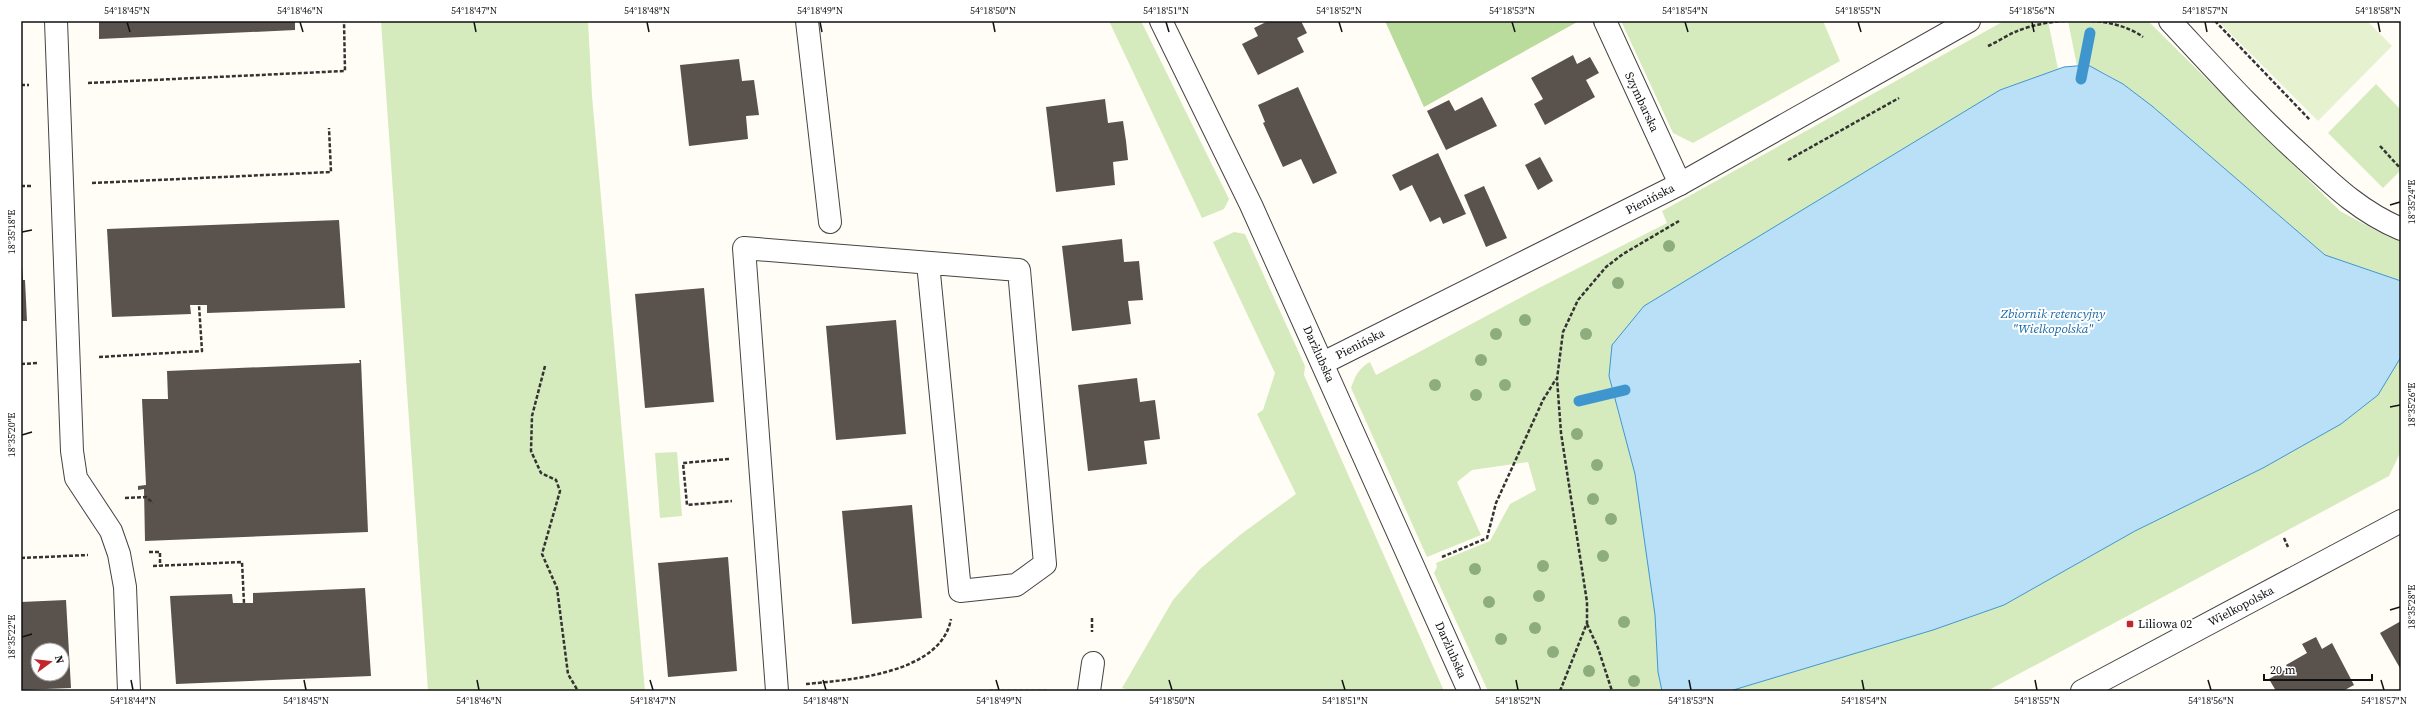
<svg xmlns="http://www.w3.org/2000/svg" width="2422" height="712" viewBox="0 0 2422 712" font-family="'Source Serif 4',serif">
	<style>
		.green { fill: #d5ebbd }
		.forest { fill: #b9dc9c }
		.pitch { fill: #e6f2cf }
		.water { fill: #b9e0f7; stroke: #3f96cf }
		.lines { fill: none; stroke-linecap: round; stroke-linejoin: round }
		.stream { stroke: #3f96cf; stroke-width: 11 }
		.building { fill: #5a524d; fill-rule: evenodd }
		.minor-casing { stroke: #444; stroke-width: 24 }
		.path { stroke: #333; stroke-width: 2.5; stroke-dasharray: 4 2; stroke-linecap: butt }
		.minor { stroke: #fff; stroke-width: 22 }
		.tree { fill: #8dad7f }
		.ticks { fill: none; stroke: #111; stroke-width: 1.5 }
		.poi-dot { fill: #c4262e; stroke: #fff; stroke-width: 1.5 }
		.labels { text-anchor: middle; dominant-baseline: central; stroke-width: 4; stroke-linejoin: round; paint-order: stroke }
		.street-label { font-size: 12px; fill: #111; stroke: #fff }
		.poi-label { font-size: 12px; fill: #111; stroke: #fff; text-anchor: start }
		.water-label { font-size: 13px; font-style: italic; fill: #1768a6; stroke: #fff }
		.neatline { fill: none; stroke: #111; stroke-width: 1.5 }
		.ticks-label { font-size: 10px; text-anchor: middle; fill: #111 }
	</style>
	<rect width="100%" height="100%" fill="#fffdf5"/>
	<g class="green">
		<polygon points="381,21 588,21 592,96 645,691 428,691"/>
		<polygon points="1109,21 1141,21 1229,199 1224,209 1202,218"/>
		<polygon points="1621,21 1823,21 1840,61 1693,143 1673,133"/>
		<path d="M2004,21h44l10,48 -58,21 -391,286 26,98 20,141 3,57 4,19h-174l-54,-118 3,-6 -1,-4 54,-22 20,-37 26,-14 -8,-28 -56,8 -15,12 24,53 -54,22 -76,-169c4,-12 8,-20 19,-26l6,13 157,-84 134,-68 -5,-12z"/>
		<path d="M2068,21h80l192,190 46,25 15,5v40l-76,-26 -173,-149c-19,-14 -51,-42 -75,-40z"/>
		<polygon points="2376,84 2401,110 2401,170 2383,188 2328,133"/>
		<polygon points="1234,232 1245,234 1305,366 1304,375 1444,691 1132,691 1122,688 1173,600 1200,569 1240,535 1296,494 1257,414 1263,410 1275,373 1213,242"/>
		<polygon points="2401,357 2401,451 2389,476 1987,691 1730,691 1933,630 2004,605 2135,531 2263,468 2341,424 2378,395"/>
		<polygon points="677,452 682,516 660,518 655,453"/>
	</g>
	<polygon class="forest" points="1385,21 1579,21 1424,107"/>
	<polygon class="pitch" points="2218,21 2367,21 2392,46 2318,121"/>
	<polygon class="water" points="2088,65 2123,84 2152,106 2325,255 2401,281 2401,357 2378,395 2341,424 2263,468 2135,531 2004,605 1933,630 1730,691 1662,691 1658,672 1655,615 1635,474 1609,376 1612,345 1644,306 2000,90 2064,67"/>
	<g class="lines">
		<g class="stream">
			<polyline points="2081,79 2090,33"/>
			<polyline points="1579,401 1625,390"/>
		</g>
	</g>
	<g class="building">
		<polygon points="99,21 295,21 295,30 99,39"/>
		<polygon points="1268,21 1301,21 1307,33 1297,38 1304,52 1258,75 1242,44 1258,36 1254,28"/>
		<polygon points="1573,55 1577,64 1590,57 1599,73 1586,80 1595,97 1545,125 1534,104 1543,99 1531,78"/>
		<polygon points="739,59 742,81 754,80 759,115 746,116 748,139 689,146 680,65"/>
		<polygon points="1298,87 1337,173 1313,184 1301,159 1283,167 1263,123 1265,122 1258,105"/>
		<polygon points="1482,97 1497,126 1446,150 1427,111 1449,100 1455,111"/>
		<polygon points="1105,99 1108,123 1123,121 1126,141 1128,160 1113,162 1115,185 1056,192 1046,107"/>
		<polygon points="1438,153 1466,214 1443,224 1440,217 1430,222 1412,185 1400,191 1392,175"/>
		<polygon points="1540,157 1553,181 1538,190 1525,165"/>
		<polygon points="1484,186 1507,238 1486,247 1464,195"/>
		<polygon points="339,220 345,308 207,313 207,305 190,305 191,314 112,317 107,229"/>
		<polygon points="1122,239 1124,262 1139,261 1143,300 1128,301 1131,324 1072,331 1062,246"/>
		<polygon points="21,253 23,280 25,280 27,321 21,321"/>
		<polygon points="704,288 714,402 645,408 635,294"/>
		<polygon points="896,320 906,434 836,440 826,326"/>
		<polygon points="359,360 361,360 368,532 145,541 144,489 138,490 138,486 146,485 142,399 168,399 167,371 360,363"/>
		<polygon points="1137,378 1140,402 1155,400 1160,439 1144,441 1147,464 1088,471 1078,385"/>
		<polygon points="912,505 922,618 852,624 842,511"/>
		<polygon points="728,557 737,671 668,677 658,563"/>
		<polygon points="365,588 371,676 176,684 170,596 232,594 233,603 253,603 253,593"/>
		<path d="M66,600l5,88 -50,2v-88zM38,650h24v24h-24z"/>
		<polygon points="2401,621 2401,670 2380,633"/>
		<polygon points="2316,637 2322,649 2332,643 2354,685 2343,691 2276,691 2269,679 2288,668 2286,665 2307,653 2302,644"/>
	</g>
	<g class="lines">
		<defs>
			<g id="minor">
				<polyline points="56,21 72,451 76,478 111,531 119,554 125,587 129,691"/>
				<polyline points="807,21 830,222"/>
				<polyline points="1161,21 1251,205 1469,691"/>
				<polyline points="1605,21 1680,184"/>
				<path d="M2170,21c44,47 86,94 134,137 31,29 57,54 97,71"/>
				<polyline points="1323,363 1680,184 1969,21"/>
				<polyline points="777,691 744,248 1019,270 1045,564 1016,585 960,591 928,263"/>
				<polyline points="1089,691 1093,663"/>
				<polyline points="2082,691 2401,521"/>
			</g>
		</defs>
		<use href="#minor" class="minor-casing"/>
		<g class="path">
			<polyline points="2215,21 2310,120"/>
			<path d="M1988,46c9,-4 18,-10 27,-14 34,-15 97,-18 128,5"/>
			<polyline points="88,83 345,71 344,21"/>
			<polyline points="21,85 29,85"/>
			<polyline points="2380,146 2401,169"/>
			<polyline points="1788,160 1899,98"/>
			<polyline points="92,183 331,172 329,128"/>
			<polyline points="21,186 33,186"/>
			<polyline points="99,357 202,351 199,305"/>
			<polyline points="21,364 38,363"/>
			<polyline points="545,366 532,416 531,451 541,473 556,480 560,491 542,554 557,588 568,674 578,691"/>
			<polyline points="729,459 683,463 687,505 732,501"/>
			<polyline points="125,498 146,497 153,503"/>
			<polyline points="2284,538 2288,547"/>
			<polyline points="149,552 160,552 160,566"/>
			<polyline points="1442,557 1487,538 1496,503 1543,400 1556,379"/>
			<polyline points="21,558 88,555"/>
			<polyline points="153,566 242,562 244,603"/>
			<polyline points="1092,618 1092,632"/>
			<polyline points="1587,624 1598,648 1612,691"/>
			<path d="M806,684c43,-4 135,-10 145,-65"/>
			<polyline points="989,691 1049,691"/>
			<polyline points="1560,691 1587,623 1587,602 1561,433 1557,379 1563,332 1578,300 1606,267 1623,254 1679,221"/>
		</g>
		<use href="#minor" class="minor"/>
	</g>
	<g class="tree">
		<circle cx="1669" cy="246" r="6"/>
		<circle cx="1618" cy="283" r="6"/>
		<circle cx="1525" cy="320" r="6"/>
		<circle cx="1496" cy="334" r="6"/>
		<circle cx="1586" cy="334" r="6"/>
		<circle cx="1481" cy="360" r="6"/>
		<circle cx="1435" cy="385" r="6"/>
		<circle cx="1505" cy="385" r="6"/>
		<circle cx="1476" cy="395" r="6"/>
		<circle cx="1577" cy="434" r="6"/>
		<circle cx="1597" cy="465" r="6"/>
		<circle cx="1593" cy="499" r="6"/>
		<circle cx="1611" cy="519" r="6"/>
		<circle cx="1603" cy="556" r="6"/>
		<circle cx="1543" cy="566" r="6"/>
		<circle cx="1475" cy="569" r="6"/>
		<circle cx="1539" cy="596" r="6"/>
		<circle cx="1489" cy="602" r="6"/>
		<circle cx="1624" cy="622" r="6"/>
		<circle cx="1535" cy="628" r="6"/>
		<circle cx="1501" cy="639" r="6"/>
		<circle cx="1553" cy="652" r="6"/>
		<circle cx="1589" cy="671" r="6"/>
		<circle cx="1634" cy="681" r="6"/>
	</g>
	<path class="ticks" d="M127,22l3,10M300,22l3,10M474,22l2,10M647,22l2,10M820,22l2,10M993,22l2,10M1166,22l3,10M1339,22l3,10M1512,22l3,10M1685,22l3,10M1858,22l3,10M2032,22l2,10M2205,22l2,10M2378,22l2,10M2390,205l10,-3M22,232l10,-2M2390,407l10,-2M22,435l10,-3M2390,610l10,-3M22,637l10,-3M131,680l2,10M304,680l2,10M477,680l2,10M650,680l3,10M823,680l3,10M996,680l3,10M1169,680l3,10M1342,680l3,10M1516,680l2,10M1689,680l2,10M1862,680l2,10M2035,680l2,10M2208,680l3,10M2381,680l3,10"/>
	<rect class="poi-dot" x="2126" y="620" width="8" height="8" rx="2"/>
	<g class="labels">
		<g class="street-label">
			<text transform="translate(1642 102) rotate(65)">Szymbarska</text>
			<text transform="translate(1650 199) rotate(-27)">Pienińska</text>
			<text transform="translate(1360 344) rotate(-27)">Pienińska</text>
			<text transform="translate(1319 354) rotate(66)">Darżlubska</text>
			<text transform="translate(2241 606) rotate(-28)">Wielkopolska</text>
			<text transform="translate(1451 650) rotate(66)">Darżlubska</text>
		</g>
		<g class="poi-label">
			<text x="2138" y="624">Liliowa 02</text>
		</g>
		<g class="water-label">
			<text x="2053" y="313">Zbiornik retencyjny<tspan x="2053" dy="15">"Wielkopolska"</tspan></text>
		</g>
	</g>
	<rect width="2422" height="712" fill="none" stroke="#ffffff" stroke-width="44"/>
	<g transform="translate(50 662) rotate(75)"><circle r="19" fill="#ffffff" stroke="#a0a0a0"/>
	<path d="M0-3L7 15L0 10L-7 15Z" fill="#c4262e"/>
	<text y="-6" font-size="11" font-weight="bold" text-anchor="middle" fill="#111111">N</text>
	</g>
	<path d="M2264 674v6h108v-6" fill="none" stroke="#111111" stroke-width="2"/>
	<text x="2270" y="674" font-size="12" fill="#111111" stroke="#ffffff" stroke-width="3" paint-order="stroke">20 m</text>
	<rect x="22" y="22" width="2378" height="668" class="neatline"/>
	<g class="ticks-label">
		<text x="127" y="14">54°18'45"N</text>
		<text x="300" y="14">54°18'46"N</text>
		<text x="474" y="14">54°18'47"N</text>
		<text x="647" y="14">54°18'48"N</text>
		<text x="820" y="14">54°18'49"N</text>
		<text x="993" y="14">54°18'50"N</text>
		<text x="1166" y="14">54°18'51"N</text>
		<text x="1339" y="14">54°18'52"N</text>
		<text x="1512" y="14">54°18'53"N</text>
		<text x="1685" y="14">54°18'54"N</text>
		<text x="1858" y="14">54°18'55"N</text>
		<text x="2032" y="14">54°18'56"N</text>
		<text x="2205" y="14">54°18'57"N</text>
		<text x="2378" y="14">54°18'58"N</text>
		<text transform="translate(2411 202) rotate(-90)" y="4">18°35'24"E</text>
		<text transform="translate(11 232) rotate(-90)" y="4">18°35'18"E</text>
		<text transform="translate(2411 405) rotate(-90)" y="4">18°35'26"E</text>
		<text transform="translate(11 435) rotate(-90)" y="4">18°35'20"E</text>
		<text transform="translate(2411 607) rotate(-90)" y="4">18°35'28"E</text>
		<text transform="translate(11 637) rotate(-90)" y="4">18°35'22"E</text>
		<text x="133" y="704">54°18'44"N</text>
		<text x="306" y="704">54°18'45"N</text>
		<text x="479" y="704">54°18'46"N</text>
		<text x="653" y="704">54°18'47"N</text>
		<text x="826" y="704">54°18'48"N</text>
		<text x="999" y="704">54°18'49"N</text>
		<text x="1172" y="704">54°18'50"N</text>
		<text x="1345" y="704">54°18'51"N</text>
		<text x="1518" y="704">54°18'52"N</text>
		<text x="1691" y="704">54°18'53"N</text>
		<text x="1864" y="704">54°18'54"N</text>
		<text x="2037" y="704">54°18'55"N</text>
		<text x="2211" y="704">54°18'56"N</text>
		<text x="2384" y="704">54°18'57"N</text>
	</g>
</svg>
